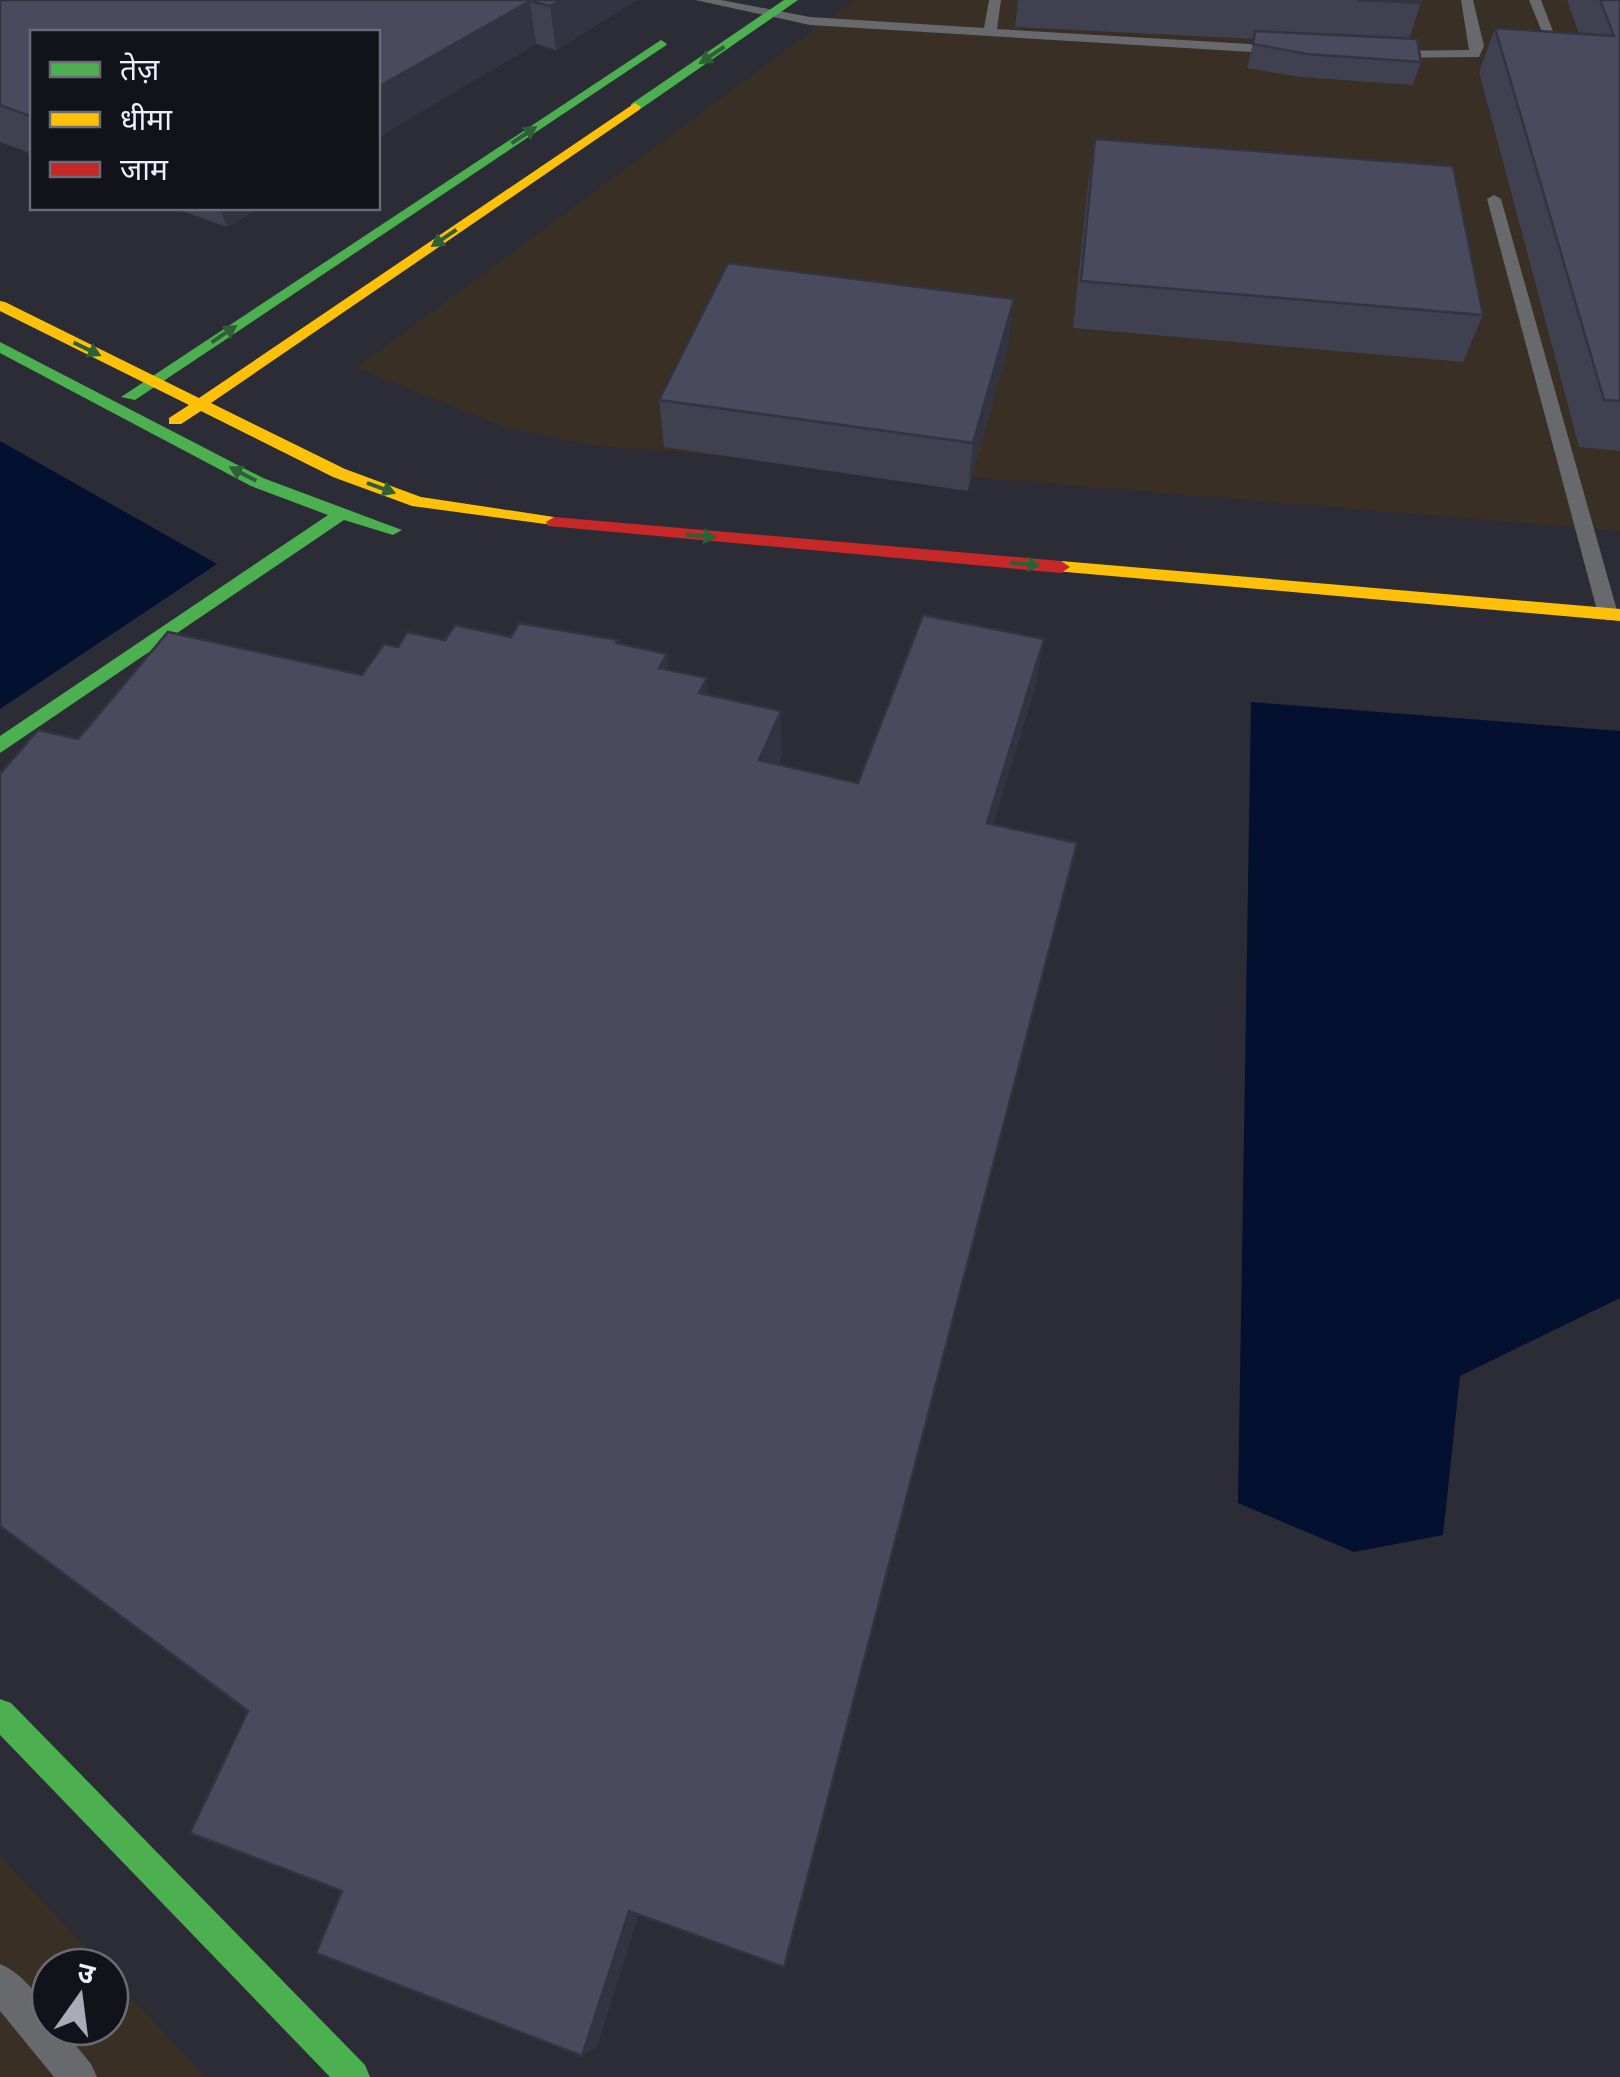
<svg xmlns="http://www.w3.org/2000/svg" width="1620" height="2077" viewBox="0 0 1620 2077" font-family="Mulish,'Noto Sans Devanagari',sans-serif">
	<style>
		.industrial { fill: #392f24 }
		.water { fill: #041030 }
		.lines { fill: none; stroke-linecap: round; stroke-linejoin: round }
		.lane { fill: #67696c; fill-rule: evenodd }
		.fast { fill: #4caf50; fill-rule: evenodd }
		.slow { fill: #ffc107; fill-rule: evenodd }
		.jam { fill: #c62828; fill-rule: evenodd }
		.wall { fill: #3f4050 }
		.shaded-wall { fill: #333441 }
		.building { fill: #494a5d; stroke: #333441; stroke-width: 2.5 }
		.oneway { fill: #2e6035 }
	</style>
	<rect width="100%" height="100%" fill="#2b2c35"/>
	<g class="industrial">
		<polygon points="854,0 1620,0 1620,531 591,445 510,429 356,368"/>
		<polygon points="0,1856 103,1967 50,1967 50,2027 110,2027 110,1975 205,2077 0,2077"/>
	</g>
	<g class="water">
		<polygon points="0,441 217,564 0,709"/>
		<polygon points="1251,702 1620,731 1620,1298 1460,1376 1443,1535 1354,1552 1238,1503"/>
	</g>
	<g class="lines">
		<g class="lane">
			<polygon points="695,0 721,0 810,17 984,28 989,0 1001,0 997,29 1283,46 1290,50 1283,54 810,25"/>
			<polygon points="1461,0 1473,0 1484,46 1479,57 1383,58 1383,52 1388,51 1469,50"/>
			<polygon points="1529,0 1541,0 1561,52 1549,49"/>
			<polygon points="1494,195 1501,199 1618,614 1608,621 1598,614 1487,199"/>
			<path d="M0,1964c21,8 50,40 50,63h11l30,37 6,13h-43l-54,-66z"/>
		</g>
		<g class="fast">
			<polygon points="784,0 798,0 639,110 631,110 631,104"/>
			<polygon points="661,40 667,44 665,46 135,400 121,397"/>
			<polygon points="0,342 263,478 402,530 393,535 344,520 0,753 0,736 328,515 251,486 0,353"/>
			<polygon points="0,1699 11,1703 365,2065 370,2077 330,2077 0,1735"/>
		</g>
		<g class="slow">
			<polygon points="635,103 641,107 639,110 211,403 345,469 421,497 554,517 562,522 560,526 412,506 333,477 201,411 181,424 169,424 169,418 189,405 0,311 0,301 5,302 199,398"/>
			<polygon points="1061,561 1620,609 1620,621 1055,571 1055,563"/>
		</g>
		<polygon class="jam" points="554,517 1061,561 1070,567 1061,573 548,526 546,522"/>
	</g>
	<g class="wall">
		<polygon points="0,0 637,0 556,50 536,44 32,32 32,154 0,142"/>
		<polygon points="1018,0 1420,0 1421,3 1409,39 1421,62 1413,85 1300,77 1247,68 1254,39 1015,27"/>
		<polygon points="1567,0 1620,0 1620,451 1579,447 1479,72 1495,28 1579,34"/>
		<polygon points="1095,139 1483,315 1463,362 1073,328 1088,185"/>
		<polygon points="174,208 260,208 227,227"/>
		<polygon points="1008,346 968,491 664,447 659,400"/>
	</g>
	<g class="shaded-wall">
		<polygon points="561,0 637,0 556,50 550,6"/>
		<polygon points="530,1 536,44 378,138 378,87"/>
		<polygon points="220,208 260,208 227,227"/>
		<polygon points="1014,299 1008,346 968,491 973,443"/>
		<polygon points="1044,639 1036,686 980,867 987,823"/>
		<polygon points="667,654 672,701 659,668"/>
		<polygon points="707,678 710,724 699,693"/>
		<polygon points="781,711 782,756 761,805 759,760"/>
		<polygon points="629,1911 640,1911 597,2047 582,2056"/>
	</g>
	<g class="building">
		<polygon points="0,0 561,0 550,6 530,1 378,87 378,32 32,32 32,117 0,105"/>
		<polygon points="1357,0 1420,0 1421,3"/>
		<polygon points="1600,0 1620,0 1620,401 1604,400 1495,28 1614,36"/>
		<polygon points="1255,31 1417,39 1421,62 1307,54 1253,44"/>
		<polygon points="1095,139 1453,166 1483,315 1081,281"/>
		<polygon points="728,263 1014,299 973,443 659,400"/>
		<polygon points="923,615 1044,639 987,823 1077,843 784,1967 629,1911 582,2056 316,1953 342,1891 190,1833 248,1711 0,1526 0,774 38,730 78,739 168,632 362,675 384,644 398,647 407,632 445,640 455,625 511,637 519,623 618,640 616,643 667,654 659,668 707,678 699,693 781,711 759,760 858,783"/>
	</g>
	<defs><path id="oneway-solid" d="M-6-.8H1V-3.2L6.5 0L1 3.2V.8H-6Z" transform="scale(2.5)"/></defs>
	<g class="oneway">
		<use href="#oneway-solid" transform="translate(712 55) rotate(146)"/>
		<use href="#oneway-solid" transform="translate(524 135) rotate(-34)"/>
		<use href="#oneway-solid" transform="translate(444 238) rotate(146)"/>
		<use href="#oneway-solid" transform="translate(224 334) rotate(-34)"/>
		<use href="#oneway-solid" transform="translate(87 349) rotate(26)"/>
		<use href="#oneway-solid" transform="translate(243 474) rotate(-153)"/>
		<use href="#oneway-solid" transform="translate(381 488) rotate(20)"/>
		<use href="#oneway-solid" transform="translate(701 536) rotate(5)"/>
		<use href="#oneway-solid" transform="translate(1025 564) rotate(5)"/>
	</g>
	<rect x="30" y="30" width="350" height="180" fill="#11121a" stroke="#6a6b74" stroke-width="2.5"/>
	<rect x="50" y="62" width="50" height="15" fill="#4caf50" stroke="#6a6b74" stroke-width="2.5"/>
	<text x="120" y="80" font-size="30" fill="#eff0fc">तेज़</text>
	<rect x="50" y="112" width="50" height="15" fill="#ffc107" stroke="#6a6b74" stroke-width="2.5"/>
	<text x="120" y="130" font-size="30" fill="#eff0fc">धीमा</text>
	<rect x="50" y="162" width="50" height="15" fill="#c62828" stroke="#6a6b74" stroke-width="2.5"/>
	<text x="120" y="180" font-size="30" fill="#eff0fc">जाम</text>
	<g transform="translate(80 1997) rotate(14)"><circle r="48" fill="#11121a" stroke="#6a6b74" stroke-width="2.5"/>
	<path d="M0-8L18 38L0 25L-18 38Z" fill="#aaabb6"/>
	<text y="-15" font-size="28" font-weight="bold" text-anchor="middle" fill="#eff0fc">उ</text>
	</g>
</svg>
